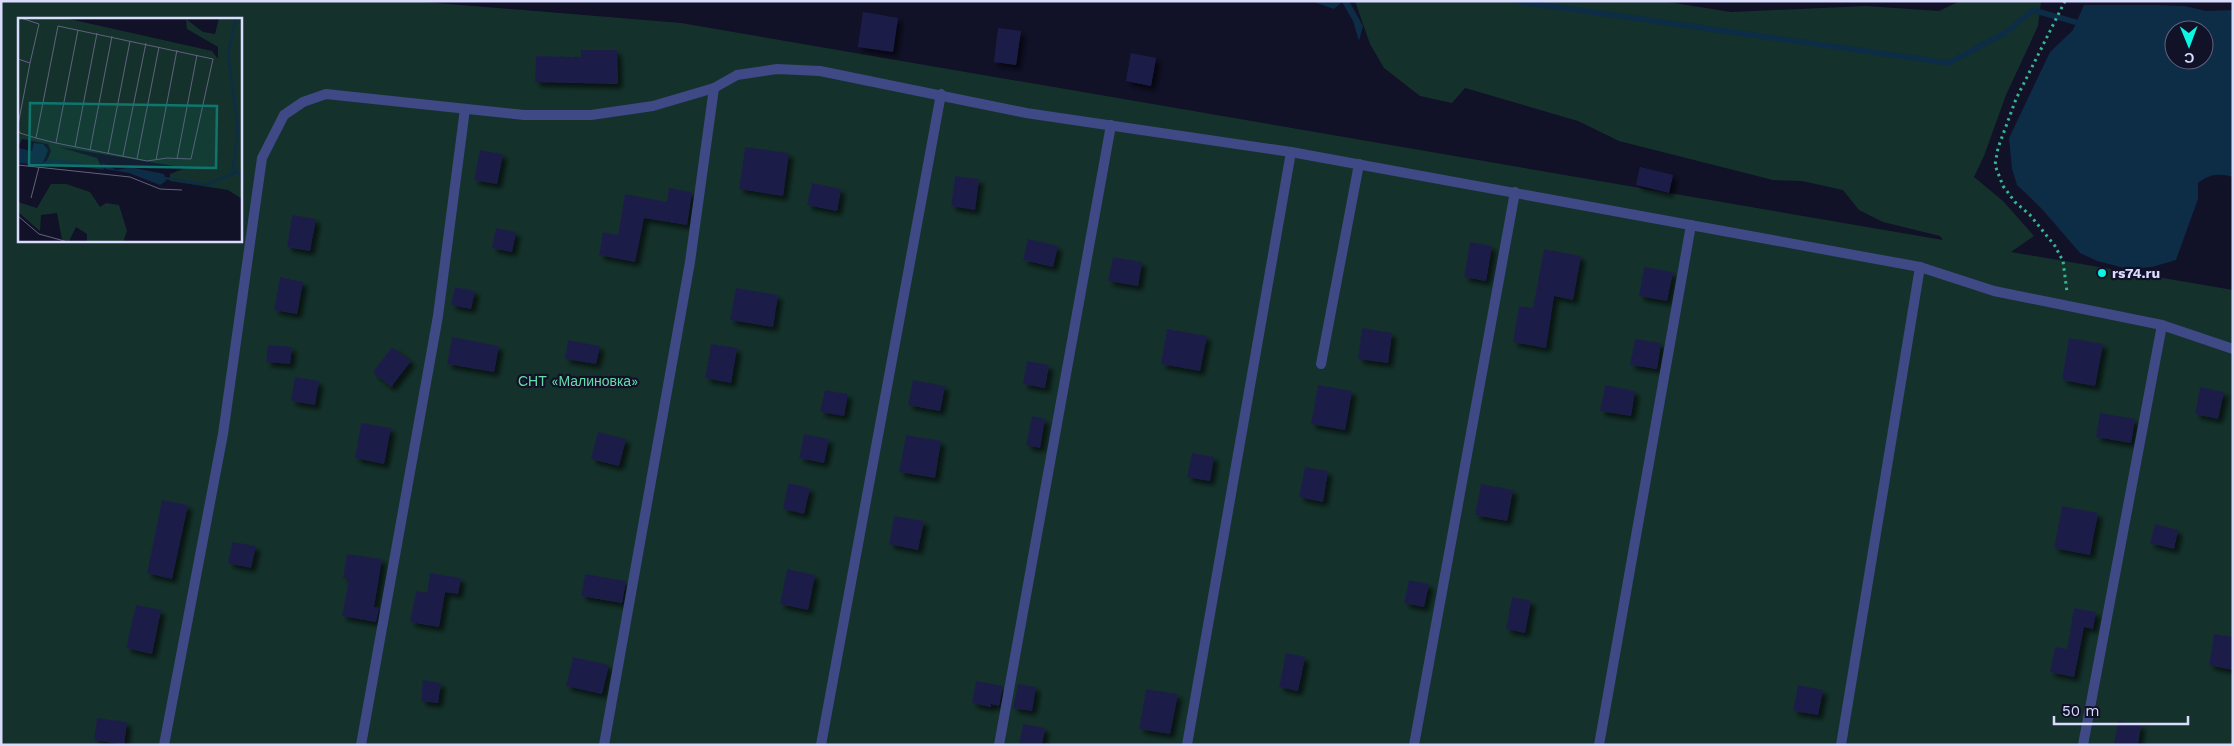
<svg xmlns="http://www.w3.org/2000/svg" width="2234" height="746" viewBox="0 0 2234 746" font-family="'Work Sans',sans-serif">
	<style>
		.green { fill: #14322b; fill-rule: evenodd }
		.water { fill: #0d2c46; fill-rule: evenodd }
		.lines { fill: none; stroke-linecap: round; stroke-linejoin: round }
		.stream { stroke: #0d2c46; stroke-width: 5.5 }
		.building { fill: #1e1e49; filter: url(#shadow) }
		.path { stroke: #35b696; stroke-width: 3; stroke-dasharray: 2.5 4; stroke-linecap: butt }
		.service { stroke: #3e4985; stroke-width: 10 }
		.minor { stroke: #3e4985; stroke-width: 10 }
		.poi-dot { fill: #0df6e2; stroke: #111128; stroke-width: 2 }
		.labels { text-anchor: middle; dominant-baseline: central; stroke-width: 4.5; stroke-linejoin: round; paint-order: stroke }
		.poi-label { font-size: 14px; font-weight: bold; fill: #dadcfe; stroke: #111128; text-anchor: start }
		.park-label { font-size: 14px; fill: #67dca9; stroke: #111128 }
		.inset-river { fill: none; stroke: #0d2c46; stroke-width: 2.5 }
		.inset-road { fill: none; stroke: #61627e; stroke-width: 1 }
		.view { fill: #0f766e; fill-opacity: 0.15; stroke: #0f766e; stroke-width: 2.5 }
		.inset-edge { fill: none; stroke: #dadcfe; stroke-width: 2.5 }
	</style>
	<defs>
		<filter id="shadow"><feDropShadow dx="4.5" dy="4.5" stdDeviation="2.5" flood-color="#0009"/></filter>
	</defs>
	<rect width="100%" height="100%" fill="#111128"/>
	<path class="green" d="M1,1h411l269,22 1262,217 -3,-4 -57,-14 -24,-12 -16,-20 -41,-9 -29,-1 -154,-39 -41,-20 -113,-33 -13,15 -32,-7 -36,-28 -14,-24 -15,-43h307l69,11 135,-6 73,5 21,-10h81l-3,25 -32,69 -22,61 -10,21 29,24 31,35 -23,16 222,38v455h-2232zM19,19h221v221h-221z"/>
	<g class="water">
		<polygon points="1311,1 1349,1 1363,26 1359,41 1353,21 1342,2 1334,9"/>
		<path d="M2084,5h75l26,1 21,5 27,-1v167c-14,-4 -23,-3 -35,6v16l-22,61 -24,7 -24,2 -31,-8 -17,-8 -39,-45 -24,-23 -5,-16 -3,-31 41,-86 23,-22zM2174,30h30v30h-30z"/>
	</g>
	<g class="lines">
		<polyline class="stream" points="1515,1 1949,63 2005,33 2033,10 2082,24"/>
	</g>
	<g class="building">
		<polygon points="863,12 898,18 893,52 858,47"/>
		<polygon points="998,28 1021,31 1016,65 994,62"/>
		<polygon points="581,50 617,50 618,84 535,82 536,56 581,57"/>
		<polygon points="1131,53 1156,58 1151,86 1126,81"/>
		<polygon points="745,147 789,153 783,196 739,189"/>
		<polygon points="480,150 503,154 497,184 474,180"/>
		<polygon points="1640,167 1673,175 1669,193 1636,185"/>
		<polygon points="955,176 979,179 975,210 951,206"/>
		<polygon points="812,183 841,189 837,211 807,205"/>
		<polygon points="669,188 692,192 687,225 644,218 635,262 599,255 603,232 618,235 625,194 667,202"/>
		<polygon points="292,215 316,219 310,251 287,247"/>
		<polygon points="496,228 516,232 512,252 492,248"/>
		<polygon points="1028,239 1058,246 1053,267 1023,260"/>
		<polygon points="1470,242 1492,246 1486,281 1464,277"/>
		<polygon points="1544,249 1581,256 1573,300 1554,296 1546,348 1513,342 1519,306 1533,308"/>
		<polygon points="1113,257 1142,262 1138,286 1108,281"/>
		<polygon points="1644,267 1673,272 1667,301 1639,296"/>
		<polygon points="280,277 303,282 297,314 274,310"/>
		<polygon points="455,287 475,291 471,309 451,305"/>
		<polygon points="736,288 778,295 773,327 730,320"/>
		<polygon points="1362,328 1392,333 1388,363 1358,359"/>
		<polygon points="1167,329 1207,336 1200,371 1161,364"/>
		<polygon points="452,337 499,346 494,372 447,364"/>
		<polygon points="2069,338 2103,344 2095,386 2062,380"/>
		<polygon points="1635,339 1661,343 1657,369 1630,365"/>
		<polygon points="568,340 600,346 596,364 565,359"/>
		<polygon points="711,344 737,348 731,383 705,378"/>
		<polygon points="268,345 292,347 290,364 266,362"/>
		<polygon points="392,347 411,361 391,387 373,372"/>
		<polygon points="1027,361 1049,365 1045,388 1023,384"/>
		<polygon points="295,377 319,381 315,405 291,401"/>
		<polygon points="913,380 945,386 940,411 908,405"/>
		<polygon points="1318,385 1352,391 1345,430 1311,424"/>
		<polygon points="1605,385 1635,391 1631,416 1600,411"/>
		<polygon points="2200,387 2224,392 2218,419 2195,414"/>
		<polygon points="825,390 848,394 844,416 820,412"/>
		<polygon points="2100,413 2135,419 2131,443 2096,437"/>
		<polygon points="1032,416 1045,419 1040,448 1026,445"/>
		<polygon points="361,423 391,428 384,464 355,458"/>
		<polygon points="598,432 626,439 619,466 591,459"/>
		<polygon points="804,434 829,439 824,463 799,458"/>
		<polygon points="906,435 941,441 935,478 899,472"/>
		<polygon points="1192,453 1214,457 1210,481 1187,477"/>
		<polygon points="1305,467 1328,471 1323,502 1299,497"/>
		<polygon points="788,483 810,488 804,514 783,509"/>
		<polygon points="1481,484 1513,490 1507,521 1475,515"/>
		<polygon points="162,500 188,505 172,579 147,573"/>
		<polygon points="2062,506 2098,513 2090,555 2054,548"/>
		<polygon points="894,516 924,521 918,550 889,544"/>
		<polygon points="2155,524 2178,530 2174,549 2150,543"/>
		<polygon points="232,542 256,546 251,568 228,563"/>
		<polygon points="347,554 382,559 374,607 379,608 376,622 342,616 349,579 343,578"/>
		<polygon points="787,569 815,575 808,610 780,604"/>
		<polygon points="430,573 461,578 458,594 445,592 439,627 410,622 416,591 427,593"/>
		<polygon points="585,574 626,581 622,603 581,596"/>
		<polygon points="1409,580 1429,584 1424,607 1404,603"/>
		<polygon points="1512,597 1531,601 1525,633 1506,629"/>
		<polygon points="136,605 161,610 152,654 126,648"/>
		<polygon points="2074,608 2096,612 2093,629 2084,627 2074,677 2050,672 2055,647 2067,649"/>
		<polygon points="2214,634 2233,637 2233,670 2209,665"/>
		<polygon points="1286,653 1305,657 1298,691 1279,687"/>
		<polygon points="573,657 609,665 602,694 566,686"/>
		<polygon points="423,680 441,683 438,703 421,701"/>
		<polygon points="976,681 1003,686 999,706 991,704 991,707 972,703"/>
		<polygon points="1018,684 1036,687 1032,711 1013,708"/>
		<polygon points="1798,685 1823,690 1818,715 1793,711"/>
		<polygon points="1146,689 1178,694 1170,734 1139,729"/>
		<polygon points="97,718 127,722 124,745 94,740"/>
		<polygon points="2118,721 2141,725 2138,745 2114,745"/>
		<polygon points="1023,724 1045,728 1042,745 1019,745"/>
	</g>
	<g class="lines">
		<polyline class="path" points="2065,1 2016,99 1998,148 1995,165 2003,186 2015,202 2030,215 2055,246 2063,261 2067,292"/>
		<polyline class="service" points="1321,364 1359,164"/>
		<g class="minor">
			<polyline points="164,745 223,434 262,158 284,115 303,102 326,94 524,115 591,115 653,106 714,88 737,75 777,69 820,71 1026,113 1291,152 1920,267 1994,291 2162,325 2233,349"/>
			<polyline points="361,745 438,316 465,109"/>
			<polyline points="604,745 690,262 714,88"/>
			<polyline points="821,745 941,94"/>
			<polyline points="999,745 1111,125"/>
			<polyline points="1187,745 1291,152"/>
			<polyline points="1414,745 1515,192"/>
			<polyline points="1599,745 1691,225"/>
			<polyline points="1841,745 1920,267"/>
			<polyline points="2083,745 2162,325"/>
		</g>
	</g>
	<circle class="poi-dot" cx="2102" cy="273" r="5"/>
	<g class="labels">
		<g class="poi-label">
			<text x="2112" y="273">rs74.ru</text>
		</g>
		<g class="park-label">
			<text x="578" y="381">СНТ «Малиновка»</text>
		</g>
	</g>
	<g transform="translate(18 18)">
		<rect width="224" height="224" fill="#111128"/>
		<path d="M0,0h47l147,33 6,8v-12l-31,-18 -1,-10 17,13 12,2 4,-16h23v181l-14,-9 -58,-9v-7l16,-6 -127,-21 38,11 6,12 -32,-5 -21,1 -5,-1 6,-14 -3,-7 -26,-5 -4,8zM33,166h15l24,8 10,15 6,-4 13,2 8,26 -4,11h-36v-8l-11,-7 -7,14 -7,-1 -5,-27 -16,2 -1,16 -22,-19v-10l19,6z" fill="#14322b"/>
		<path d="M16,125l9,1 5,6 -6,15 -24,-2v-15l14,3zM84,145l15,7 13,-3 34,7 2,7 -6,4 -31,-12 -24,-4z" fill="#0d2c46"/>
		<path class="inset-river" d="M218,0l-8,36 10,75 -5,39 9,9M25,146l10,-4 51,8M147,160l41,7 31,-13"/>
		<path class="inset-road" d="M3,0l18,6 -9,39M0,41l12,4 -12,62M0,112l2,3 16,5 20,5 91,18 20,-3 24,1 22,-100 -155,-33 -22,112M38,125l22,-113M57,129l22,-114M72,132l22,-114M90,136l22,-113M105,138l23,-113M119,141l22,-112M159,141l20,-104M138,142l21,-110M0,147l112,12 30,12 22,1M13,180l8,-31M0,198l21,18 29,8"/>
		<path class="view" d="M12,85l187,3 -1,62 -187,-3z"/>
		<rect width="224" height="224" class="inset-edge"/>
	</g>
	<rect width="2234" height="746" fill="none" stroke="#dadcfe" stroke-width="5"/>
	<g transform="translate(2189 45) rotate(179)"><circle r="24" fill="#111128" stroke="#61627e"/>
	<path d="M0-4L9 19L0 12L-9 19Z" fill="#0df6e2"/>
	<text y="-8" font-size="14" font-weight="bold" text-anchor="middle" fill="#dadcfe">С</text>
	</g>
	<path d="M2054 716v8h134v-8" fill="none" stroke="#dadcfe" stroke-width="2.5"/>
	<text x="2062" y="716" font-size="15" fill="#dadcfe" stroke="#111128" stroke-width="4" paint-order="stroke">50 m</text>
</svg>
